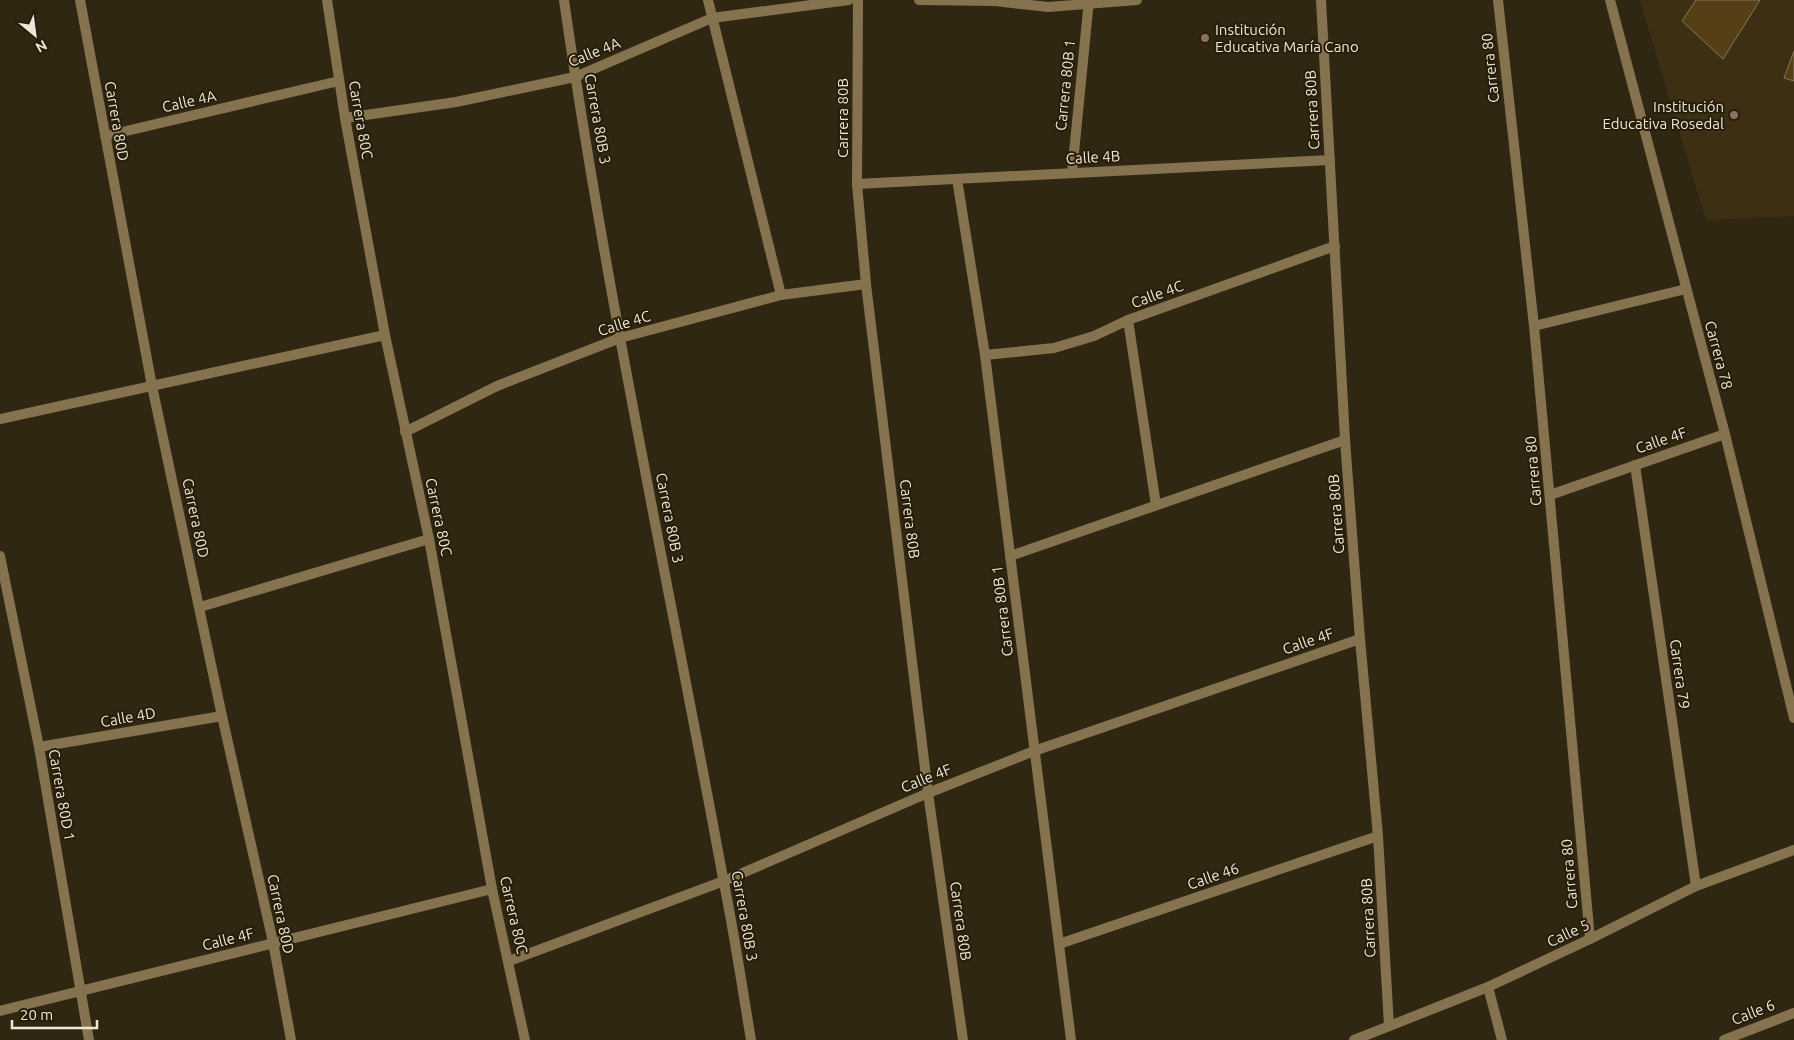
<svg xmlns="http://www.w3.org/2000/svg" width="1794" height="1040" viewBox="0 0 1794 1040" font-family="Ubuntu,sans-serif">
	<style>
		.built { fill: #3c2f14 }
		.building { fill: #544014; stroke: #827660 }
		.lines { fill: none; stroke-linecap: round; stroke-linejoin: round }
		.street { stroke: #84734e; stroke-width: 10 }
		.education-dot { fill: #8d6e63; stroke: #271d09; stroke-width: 2 }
		.labels { text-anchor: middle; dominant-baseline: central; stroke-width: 4; stroke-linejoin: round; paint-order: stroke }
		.poi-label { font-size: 15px; fill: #ede7da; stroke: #271d09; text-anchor: start }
		.street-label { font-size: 15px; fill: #ede7da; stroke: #271d09 }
	</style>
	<rect width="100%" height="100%" fill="#302712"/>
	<polygon class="built" points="1640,0 1794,0 1794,216 1706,220"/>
	<g class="building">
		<polygon points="1696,0 1760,0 1723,59 1682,21"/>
		<polygon points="1794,51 1794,81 1784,78"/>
	</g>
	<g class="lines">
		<g class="street">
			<polyline points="80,0 152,386 222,716 273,942 291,1040"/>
			<polyline points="327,0 345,118 385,335 429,539 492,889 525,1040"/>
			<path d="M564,0c42,294 105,585 159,878 11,54 19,108 28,162"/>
			<polyline points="708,0 781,295"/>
			<polyline points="858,0 857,184 866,284 928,793 963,1040"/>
			<polyline points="919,0 995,1 1048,7 1137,0"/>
			<polyline points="1321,0 1345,440 1360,639 1378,836 1389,1026"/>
			<polyline points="1498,0 1534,326 1590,939"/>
			<polyline points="1610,0 1725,434 1794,718"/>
			<polyline points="345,118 456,102 575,77 712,18 849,0"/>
			<polyline points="105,136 339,81"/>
			<polyline points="1072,173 1089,0"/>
			<polyline points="957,179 985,355 1071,1040"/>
			<polyline points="857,184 1330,160"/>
			<polyline points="1128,320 1156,505"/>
			<polyline points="1534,326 1686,289"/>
			<polyline points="985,355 1054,348 1094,336 1128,320 1335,246"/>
			<polyline points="0,419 385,335"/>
			<polyline points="405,432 497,386 620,338 781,295 866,284"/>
			<polyline points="1635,465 1696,886"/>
			<polyline points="1550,495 1725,434"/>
			<polyline points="0,556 39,747 89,1040"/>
			<polyline points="1010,556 1345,440"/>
			<polyline points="200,607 429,539"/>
			<polyline points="39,747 222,716"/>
			<polyline points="1059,944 1378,836"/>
			<polyline points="509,961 724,881 928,793 1034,751 1360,639"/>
			<polyline points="1488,987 1502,1040"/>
			<polyline points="0,1011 492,889"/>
			<polyline points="1354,1040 1488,987 1590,939 1696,886 1794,850"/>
			<polyline points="1724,1040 1794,1013"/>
		</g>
	</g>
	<g class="education-dot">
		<circle cx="1205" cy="38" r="5"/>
		<circle cx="1734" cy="115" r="5"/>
	</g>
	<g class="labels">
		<g class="poi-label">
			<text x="1215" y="29">Institución<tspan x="1215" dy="17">Educativa María Cano</tspan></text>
			<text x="1724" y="106" text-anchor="end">Institución<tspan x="1724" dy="17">Educativa Rosedal</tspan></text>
		</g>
		<g class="street-label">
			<text transform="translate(594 52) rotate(-22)">Calle 4A</text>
			<text transform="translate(1490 68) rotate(-96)">Carrera 80</text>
			<text transform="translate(1065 85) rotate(-84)">Carrera 80B 1</text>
			<text transform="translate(189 101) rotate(-13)">Calle 4A</text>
			<text transform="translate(1312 110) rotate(-93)">Carrera 80B</text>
			<text transform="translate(842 118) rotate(-90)">Carrera 80B</text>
			<text transform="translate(598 119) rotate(80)">Carrera 80B 3</text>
			<text transform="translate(361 120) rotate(80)">Carrera 80C</text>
			<text transform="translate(117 121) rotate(80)">Carrera 80D</text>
			<text transform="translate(1093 157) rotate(-3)">Calle 4B</text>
			<text transform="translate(1157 294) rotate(-20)">Calle 4C</text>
			<text transform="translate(624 323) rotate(-17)">Calle 4C</text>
			<text transform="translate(1719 355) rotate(75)">Carrera 78</text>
			<text transform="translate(1661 440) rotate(-19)">Calle 4F</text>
			<text transform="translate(1533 471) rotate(-95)">Carrera 80</text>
			<text transform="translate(1336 514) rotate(-94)">Carrera 80B</text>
			<text transform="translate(439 517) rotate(78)">Carrera 80C</text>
			<text transform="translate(196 518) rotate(78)">Carrera 80D</text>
			<text transform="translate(670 518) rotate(79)">Carrera 80B 3</text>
			<text transform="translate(910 519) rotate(83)">Carrera 80B</text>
			<text transform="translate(1002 611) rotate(-97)">Carrera 80B 1</text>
			<text transform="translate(1308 641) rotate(-19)">Calle 4F</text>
			<text transform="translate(1680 674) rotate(82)">Carrera 79</text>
			<text transform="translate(128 717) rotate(-10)">Calle 4D</text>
			<text transform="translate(926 778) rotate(-22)">Calle 4F</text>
			<text transform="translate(62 795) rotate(80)">Carrera 80D 1</text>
			<text transform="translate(1569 874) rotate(-95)">Carrera 80</text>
			<text transform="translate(1213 876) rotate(-19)">Calle 46</text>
			<text transform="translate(281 914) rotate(78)">Carrera 80D</text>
			<text transform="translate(514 915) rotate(77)">Carrera 80C</text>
			<text transform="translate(745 916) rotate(80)">Carrera 80B 3</text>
			<text transform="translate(1368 918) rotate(-93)">Carrera 80B</text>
			<text transform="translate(961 921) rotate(82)">Carrera 80B</text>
			<text transform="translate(1568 933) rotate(-25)">Calle 5</text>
			<text transform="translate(228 939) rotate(-14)">Calle 4F</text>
			<text transform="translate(1753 1012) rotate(-21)">Calle 6</text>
		</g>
	</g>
	<g transform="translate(35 35) rotate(151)" stroke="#271d09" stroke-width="4" paint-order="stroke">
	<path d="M0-4L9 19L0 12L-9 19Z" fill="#ede7da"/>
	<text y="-8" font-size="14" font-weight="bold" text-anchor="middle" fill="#ede7da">N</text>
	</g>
	<path d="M12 1020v8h85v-8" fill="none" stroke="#ede7da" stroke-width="2.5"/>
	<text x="20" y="1020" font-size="15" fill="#ede7da" stroke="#271d09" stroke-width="4" paint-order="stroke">20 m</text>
</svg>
